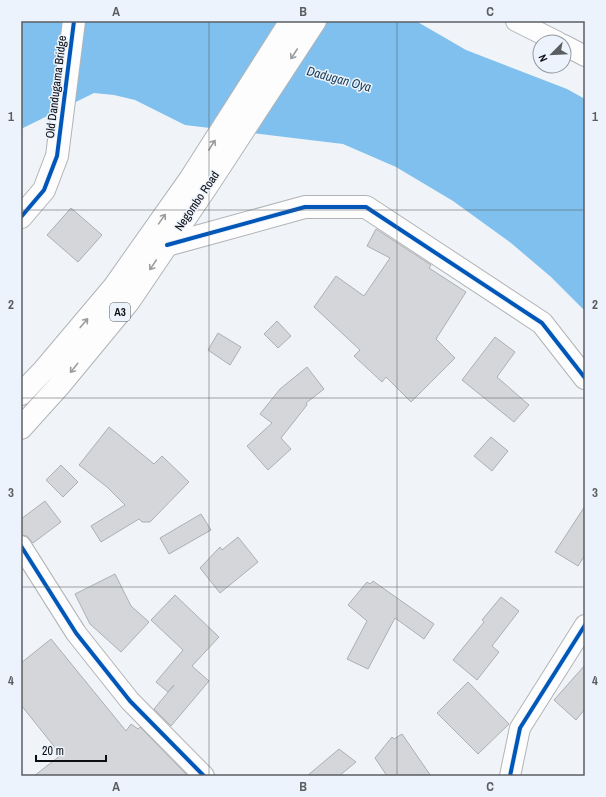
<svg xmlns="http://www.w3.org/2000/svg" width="606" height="797" viewBox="0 0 606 797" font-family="'Archivo Narrow',sans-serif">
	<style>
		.water { fill: #7fc0ee }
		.building { fill: #d4d6d9; stroke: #adafb2 }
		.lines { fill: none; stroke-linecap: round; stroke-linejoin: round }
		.street-casing { stroke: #b1b4b7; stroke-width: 22 }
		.secondary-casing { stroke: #b1b4b7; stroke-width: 24 }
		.highway-casing { stroke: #b1b4b7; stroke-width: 24 }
		.street { stroke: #fdfdfe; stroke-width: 20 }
		.secondary { stroke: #fdfdfe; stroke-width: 22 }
		.highway { stroke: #fdfdfe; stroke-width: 22 }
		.cycleway-casing { stroke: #edf3fc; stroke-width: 6 }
		.cycleway { stroke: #0057b8; stroke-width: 4 }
		.oneway { stroke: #9c9d9f }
		.grid { fill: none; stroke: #5b5e61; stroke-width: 1; stroke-opacity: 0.55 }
		.labels { text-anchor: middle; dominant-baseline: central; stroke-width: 3; stroke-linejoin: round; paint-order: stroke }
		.shield { fill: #edf3fc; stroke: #4f5257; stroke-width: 1 }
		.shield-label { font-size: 11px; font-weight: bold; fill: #0b0d10 }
		.street-label { font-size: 12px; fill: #0b0d10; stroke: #edf3fc }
		.water-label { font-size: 13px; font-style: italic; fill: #1a405a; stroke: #edf3fc }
		.neatline { fill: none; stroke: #5b5e61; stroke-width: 1.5 }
		.grid-label { font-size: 13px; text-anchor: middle; font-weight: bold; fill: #5b5e61 }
	</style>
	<rect width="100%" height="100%" fill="#f0f4f8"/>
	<polygon class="water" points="21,21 416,21 466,50 567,89 585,99 585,311 551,277 511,243 453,201 396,167 343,144 185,125 135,100 114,95 94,93 21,129"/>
	<g class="building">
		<polygon points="71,208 102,235 78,262 47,235"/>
		<polygon points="376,229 431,265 429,268 466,292 436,339 455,358 411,402 386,377 382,382 354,356 360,350 314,307 336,276 364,296 390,258 367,246"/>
		<polygon points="277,321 291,336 278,348 264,334"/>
		<polygon points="218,333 241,347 230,365 208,350"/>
		<polygon points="495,337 515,352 497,377 529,405 514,422 462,380"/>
		<polygon points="307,367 324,389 306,403 307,405 281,438 291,449 268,470 247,446 272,423 260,414 280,389"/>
		<polygon points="109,427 154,464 162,456 189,482 150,522 142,522 139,519 101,542 91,526 125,505 107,487 79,465"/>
		<polygon points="491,437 508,451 492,471 474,456"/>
		<polygon points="61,465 78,482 63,497 46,480"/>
		<polygon points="45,501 61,522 33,543 27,536 21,535 21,519"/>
		<polygon points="585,506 585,555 578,566 555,552"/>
		<polygon points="201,514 211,530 169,554 160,538"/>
		<polygon points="238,537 258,562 220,593 200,568 220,547 222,550"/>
		<polygon points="115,574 131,606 149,622 121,652 90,624 75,594"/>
		<polygon points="373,581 434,624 424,639 395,618 368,669 347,659 367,621 348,605 367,582 370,584"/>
		<polygon points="175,595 219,637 192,666 209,681 171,726 154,709 174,685 168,692 156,682 183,650 151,620"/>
		<polygon points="501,597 519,611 492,646 499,652 477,680 453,660 484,622 482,620"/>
		<polygon points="51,639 126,731 131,724 138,729 140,727 188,776 34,776 61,755 21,705 21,663"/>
		<polygon points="585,665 585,709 576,720 554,700"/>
		<polygon points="468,682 509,724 478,754 437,713"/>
		<polygon points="402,734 431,776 387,776 375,758 392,737 394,739"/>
		<polygon points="339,749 356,762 339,776 307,776"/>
	</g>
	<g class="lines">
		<defs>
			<g id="street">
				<polyline points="516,21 558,42"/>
				<polyline points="564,45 585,56"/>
				<polyline points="21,546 76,633 130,701 204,776"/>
				<polyline points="510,776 520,728 585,625"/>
			</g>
			<g id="secondary">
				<polyline points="21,217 44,190 57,156 74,21"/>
				<polyline points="167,245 305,207 366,207 542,323 585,378"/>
			</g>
			<g id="highway">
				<polyline points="21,394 44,370 114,287 191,178 291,21"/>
				<polyline points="21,428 58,387 129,301 207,186 315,21"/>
			</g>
		</defs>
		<use href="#street" class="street-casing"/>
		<use href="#secondary" class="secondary-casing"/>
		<use href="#highway" class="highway-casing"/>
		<use href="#street" class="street"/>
		<use href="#secondary" class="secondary"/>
		<use href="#highway" class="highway"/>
		<defs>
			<g id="cycleway">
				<polyline points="21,217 44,190 57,156 74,21"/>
				<polyline points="167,245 305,207 366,207 542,323 585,378"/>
				<polyline points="21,546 76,633 130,701 204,776"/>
				<polyline points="510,776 520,728 585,625"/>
			</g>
		</defs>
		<use href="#cycleway" class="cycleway-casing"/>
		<use href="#cycleway" class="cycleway"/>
	</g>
	<defs><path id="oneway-shaft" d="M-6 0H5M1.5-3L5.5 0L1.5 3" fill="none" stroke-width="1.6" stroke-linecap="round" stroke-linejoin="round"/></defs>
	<g class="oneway">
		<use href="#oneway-shaft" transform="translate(294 54) rotate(123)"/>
		<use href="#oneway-shaft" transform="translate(212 145) rotate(-57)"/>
		<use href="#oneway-shaft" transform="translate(162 219) rotate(-55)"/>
		<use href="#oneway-shaft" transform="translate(153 265) rotate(124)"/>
		<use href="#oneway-shaft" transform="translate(84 323) rotate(-50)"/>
		<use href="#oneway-shaft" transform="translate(74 368) rotate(129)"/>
	</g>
	<path class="grid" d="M209,21v755M397,21v755M21,210h564M21,398h564M21,587h564"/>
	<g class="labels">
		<rect class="shield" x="110" y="303" width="20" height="18" rx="3"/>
		<g class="shield-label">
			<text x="120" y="312">A3</text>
		</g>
		<g class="street-label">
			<text transform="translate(56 87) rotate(-83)">Old Dandugama Bridge</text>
			<text transform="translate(197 201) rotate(-56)">Negombo Road</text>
		</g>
		<g class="water-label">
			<text transform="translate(339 79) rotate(15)">Dadugan Oya</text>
		</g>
	</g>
	<rect width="606" height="797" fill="none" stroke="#edf3fc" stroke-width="44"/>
	<g transform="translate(552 54) rotate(246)"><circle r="19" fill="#edf3fc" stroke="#93979e"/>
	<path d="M0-3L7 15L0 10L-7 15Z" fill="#5b5e61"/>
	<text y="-6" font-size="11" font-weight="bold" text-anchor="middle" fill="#0b0d10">N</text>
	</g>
	<path d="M36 755v6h70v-6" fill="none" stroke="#0b0d10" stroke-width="2"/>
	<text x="42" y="755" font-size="12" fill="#0b0d10" stroke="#edf3fc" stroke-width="3" paint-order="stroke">20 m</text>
	<rect x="22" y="22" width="562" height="753" class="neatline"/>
	<g class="grid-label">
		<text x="116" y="16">A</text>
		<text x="303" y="16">B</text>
		<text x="490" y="16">C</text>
		<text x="11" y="121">1</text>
		<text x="595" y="121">1</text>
		<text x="11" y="309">2</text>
		<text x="595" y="309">2</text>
		<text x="11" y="497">3</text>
		<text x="595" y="497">3</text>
		<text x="11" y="685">4</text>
		<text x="595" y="685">4</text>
		<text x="116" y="791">A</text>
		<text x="303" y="791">B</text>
		<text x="490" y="791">C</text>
	</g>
</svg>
